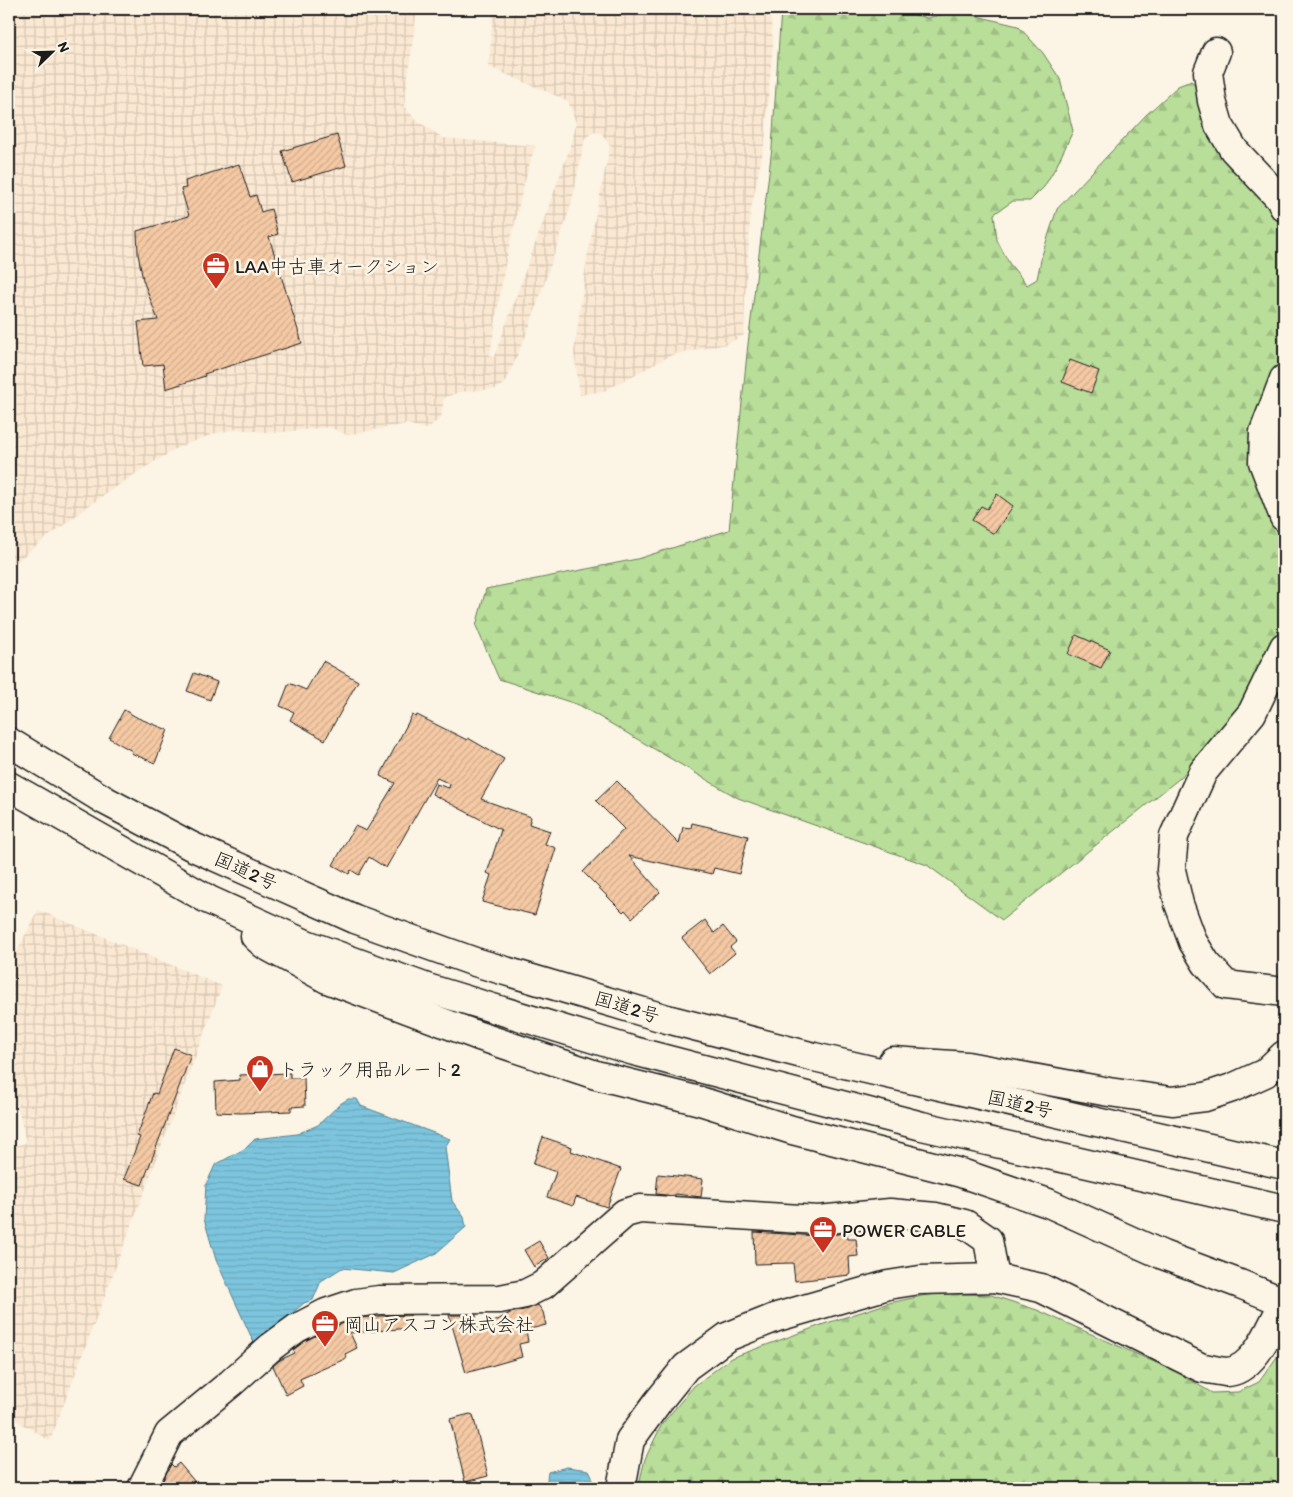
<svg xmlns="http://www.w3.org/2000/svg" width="1293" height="1497" viewBox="0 0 1293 1497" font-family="Itim,'Klee One',sans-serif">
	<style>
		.industrial { fill: url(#industrial-grid) }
		.forest { fill: url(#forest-firs); stroke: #6a7d5a }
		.water { fill: url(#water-rules); stroke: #568190 }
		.building { fill: url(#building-hatch); stroke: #1c1c1c }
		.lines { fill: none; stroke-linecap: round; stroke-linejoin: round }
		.minor-casing { stroke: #1c1c1c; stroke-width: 31 }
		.highway-casing { stroke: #1c1c1c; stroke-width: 31 }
		.minor { stroke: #fcf5e5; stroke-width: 28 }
		.highway { stroke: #fcf5e5; stroke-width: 28 }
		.labels { text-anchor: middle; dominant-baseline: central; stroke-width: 5; stroke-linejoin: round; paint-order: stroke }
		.poi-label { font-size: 19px; fill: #1c1c1c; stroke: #fcf5e5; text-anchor: start }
		.street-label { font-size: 19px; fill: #1c1c1c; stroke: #fcf5e5 }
	</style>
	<defs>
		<pattern id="industrial-grid" width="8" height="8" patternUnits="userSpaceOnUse" patternTransform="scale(1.25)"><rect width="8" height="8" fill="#fae8d2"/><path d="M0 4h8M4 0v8" fill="none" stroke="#d6c6b4"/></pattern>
		<pattern id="forest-firs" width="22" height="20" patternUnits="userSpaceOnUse" patternTransform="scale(1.25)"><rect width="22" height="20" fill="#b8de99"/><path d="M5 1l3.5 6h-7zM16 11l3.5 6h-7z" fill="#9ebe83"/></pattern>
		<pattern id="water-rules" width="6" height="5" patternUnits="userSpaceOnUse" patternTransform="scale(1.25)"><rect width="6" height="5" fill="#7dc5de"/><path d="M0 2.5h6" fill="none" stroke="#6ba9be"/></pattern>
		<pattern id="building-hatch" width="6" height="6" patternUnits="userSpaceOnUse" patternTransform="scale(1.25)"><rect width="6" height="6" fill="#f5c9a4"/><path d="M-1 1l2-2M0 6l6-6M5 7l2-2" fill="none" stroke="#d1ac8d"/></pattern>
	</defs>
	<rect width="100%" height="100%" fill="#fcf5e5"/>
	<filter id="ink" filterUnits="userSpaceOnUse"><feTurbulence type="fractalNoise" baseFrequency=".02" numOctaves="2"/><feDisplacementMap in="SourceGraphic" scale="10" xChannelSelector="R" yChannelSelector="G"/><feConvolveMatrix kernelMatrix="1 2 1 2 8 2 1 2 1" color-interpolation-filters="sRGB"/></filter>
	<g filter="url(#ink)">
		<g class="industrial">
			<polygon points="9,9 247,9 248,11 255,9 417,9 404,107 419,122 443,138 535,146 524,184 505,265 490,355 494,357 572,142 576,123 568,101 489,67 493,9 770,9 773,42 765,141 751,210 745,299 744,335 727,344 672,355 604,391 580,395 574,353 587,257 610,146 602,134 594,132 585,138 571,206 529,328 506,382 496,389 459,392 444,398 441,418 426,429 407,424 347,435 329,427 275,433 237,429 213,434 177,448 138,472 94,502 27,553 9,569"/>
			<polygon points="38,910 222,986 50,1441 9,1416 9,1147 26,1143 9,1066 9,967"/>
		</g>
		<g class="forest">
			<polygon points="781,9 894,9 927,18 956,11 1018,26 1043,53 1060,79 1073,131 1057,165 1044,187 1030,201 1013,201 994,214 997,240 1009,263 1027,285 1037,279 1042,255 1057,209 1146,115 1178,86 1191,81 1198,87 1284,225 1284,347 1256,432 1256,465 1284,543 1284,612 1275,650 1235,719 1180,778 1002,920 927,865 738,798 579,705 499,679 476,626 486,589 637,559 729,530 748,344 772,148"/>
			<polygon points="936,1293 991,1295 1037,1310 1177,1372 1212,1393 1238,1392 1259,1382 1284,1347 1284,1488 638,1488 645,1459 662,1424 694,1386 731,1358 824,1324 889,1303"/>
		</g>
		<g class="water">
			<polygon points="348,1099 357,1099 361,1106 450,1139 445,1147 452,1201 464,1217 466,1227 435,1254 394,1273 342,1268 321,1281 313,1300 304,1303 255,1345 216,1260 204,1219 206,1185 215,1165 246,1148 255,1139 297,1134 318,1125 340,1104"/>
			<polygon points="567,1467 589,1470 592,1476 591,1488 546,1488 548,1472"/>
		</g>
		<g class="building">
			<polygon points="337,135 346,166 292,182 282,151"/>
			<polygon points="239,164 250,197 256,195 261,212 271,209 278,234 269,237 302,343 204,374 205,376 166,389 163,364 143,366 138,322 158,320 143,280 138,254 137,231 189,216 181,189 186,188 185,181"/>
			<polygon points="1070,360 1099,371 1091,393 1062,382"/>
			<polygon points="997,494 1013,506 994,534 972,520 981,506 987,509"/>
			<polygon points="1076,635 1110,650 1101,668 1068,654"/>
			<polygon points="323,661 358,681 325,740 290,720 294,712 280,706 289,683 306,690"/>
			<polygon points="194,673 217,682 210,700 187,691"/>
			<polygon points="124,710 138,718 168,730 155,763 131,753 132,751 109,738"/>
			<polygon points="412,715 416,717 417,715 467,740 468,738 504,759 481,799 531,817 529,824 550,831 545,844 556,848 535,915 482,902 491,875 487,873 501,830 432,794 436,784 449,788 450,784 437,778 386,868 369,857 359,875 351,870 349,874 333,865 355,826 366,831 395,783 380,776"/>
			<polygon points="617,781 679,844 683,827 691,828 692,823 748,836 739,874 714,868 712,874 629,856 660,892 632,918 625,910 623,912 583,872 624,829 596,801"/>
			<polygon points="705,920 714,933 723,926 736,942 730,947 735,953 710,974 682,938"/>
			<polygon points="174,1048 191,1055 142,1185 124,1179 140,1137 137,1136 153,1093 157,1094"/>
			<polygon points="290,1073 290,1078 304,1078 305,1106 291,1107 291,1111 241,1113 216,1112 215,1082 240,1080 239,1075"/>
			<polygon points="543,1137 572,1147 571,1151 621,1169 607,1207 576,1197 573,1206 547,1197 556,1172 533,1164"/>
			<polygon points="658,1174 703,1179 701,1197 675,1194 675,1196 656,1194"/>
			<polygon points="754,1232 817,1236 847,1233 848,1239 856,1239 858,1256 849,1257 850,1275 795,1281 793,1263 755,1264"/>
			<polygon points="539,1241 549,1258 534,1267 524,1250"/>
			<polygon points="538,1305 543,1312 546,1325 526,1330 528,1342 519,1344 522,1357 466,1373 449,1315 476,1315 478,1331 510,1313 528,1309"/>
			<polygon points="410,1315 411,1328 350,1333 357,1348 345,1354 347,1358 300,1379 303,1386 286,1395 273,1366 280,1360 295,1353 293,1350 305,1341 332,1327 360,1318 380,1316"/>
			<polygon points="470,1414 473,1415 488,1476 465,1482 450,1419"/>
			<polygon points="179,1463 200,1488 167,1488 162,1482 171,1464 174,1467"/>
		</g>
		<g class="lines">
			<defs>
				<g id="minor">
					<polyline points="1216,52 1208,72 1212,101 1219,125 1234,150 1280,199 1284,207"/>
					<polyline points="1284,379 1264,432 1263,462 1284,517"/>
					<polyline points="1284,647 1252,713 1203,772 1174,836 1171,870 1179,904 1193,942 1206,963 1226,985 1284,992"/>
					<polyline points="142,1488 169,1434 231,1383 271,1347 297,1328 326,1313 356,1303 379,1300 500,1299 525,1294 543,1285 625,1213 640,1209 818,1220 890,1213 936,1217 965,1224 988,1240 995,1278"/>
					<path d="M621,1488l9,-48 27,-37 29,-36 41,-30 50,-20 111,-32 32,-5 75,-2 46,10 161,80c8,1 16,3 24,4 29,0 46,-48 58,-70"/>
				</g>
				<g id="highway">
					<polyline points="9,742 106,801 191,846 355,919 475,962 667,1019 814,1057 1284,1165"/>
					<polyline points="9,786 209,900 306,944 427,988 634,1051 922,1126 1284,1209"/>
					<polyline points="255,936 265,945 327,979 479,1036 596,1075 700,1101 792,1130 961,1173 1048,1203 1163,1255 1240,1284 1284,1302"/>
					<polyline points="893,1061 967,1066 1109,1092 1172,1101 1205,1097 1232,1088 1265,1073 1284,1055"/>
				</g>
			</defs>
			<use href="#minor" class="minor-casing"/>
			<use href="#highway" class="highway-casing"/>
			<use href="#minor" class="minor"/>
			<use href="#highway" class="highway"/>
		</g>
	</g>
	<defs>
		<symbol id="office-pin" viewBox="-11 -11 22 30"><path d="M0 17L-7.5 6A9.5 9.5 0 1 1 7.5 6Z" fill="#c8321e" stroke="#fcf5e5"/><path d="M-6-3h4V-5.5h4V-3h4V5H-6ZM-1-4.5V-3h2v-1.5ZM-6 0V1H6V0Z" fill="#fff"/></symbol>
		<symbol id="shop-pin" viewBox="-11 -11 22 30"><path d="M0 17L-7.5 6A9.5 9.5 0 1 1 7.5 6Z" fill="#c8321e" stroke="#fcf5e5"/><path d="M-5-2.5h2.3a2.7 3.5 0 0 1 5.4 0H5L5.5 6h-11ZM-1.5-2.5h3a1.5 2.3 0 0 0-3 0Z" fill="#fff"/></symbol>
	</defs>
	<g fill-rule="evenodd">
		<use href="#office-pin" x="200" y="250" width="32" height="43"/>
		<use href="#shop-pin" x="244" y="1053" width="32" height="43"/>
		<use href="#office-pin" x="807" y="1214" width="32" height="43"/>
		<use href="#office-pin" x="309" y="1308" width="32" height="43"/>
	</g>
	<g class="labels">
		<g class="poi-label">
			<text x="235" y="266">LAA中古車オークション</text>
			<text x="279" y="1069">トラック用品ルート2</text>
			<text x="842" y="1230">POWER CABLE</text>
			<text x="344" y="1324">岡山アスコン株式会社</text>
		</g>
		<g class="street-label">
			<text transform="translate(246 871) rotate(24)">国道2号</text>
			<text transform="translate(627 1007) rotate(17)">国道2号</text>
			<text transform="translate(1020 1104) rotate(13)">国道2号</text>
		</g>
	</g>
	<rect width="1293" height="1497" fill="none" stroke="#fcf5e5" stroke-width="30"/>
	<rect x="15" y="15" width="1263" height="1467" fill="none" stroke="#1c1c1c" stroke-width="2" filter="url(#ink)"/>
	<g transform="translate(52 52) rotate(67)" stroke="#fcf5e5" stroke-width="4" paint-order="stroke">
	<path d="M0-4L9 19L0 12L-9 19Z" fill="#1c1c1c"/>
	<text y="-8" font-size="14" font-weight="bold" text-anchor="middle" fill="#1c1c1c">N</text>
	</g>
</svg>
